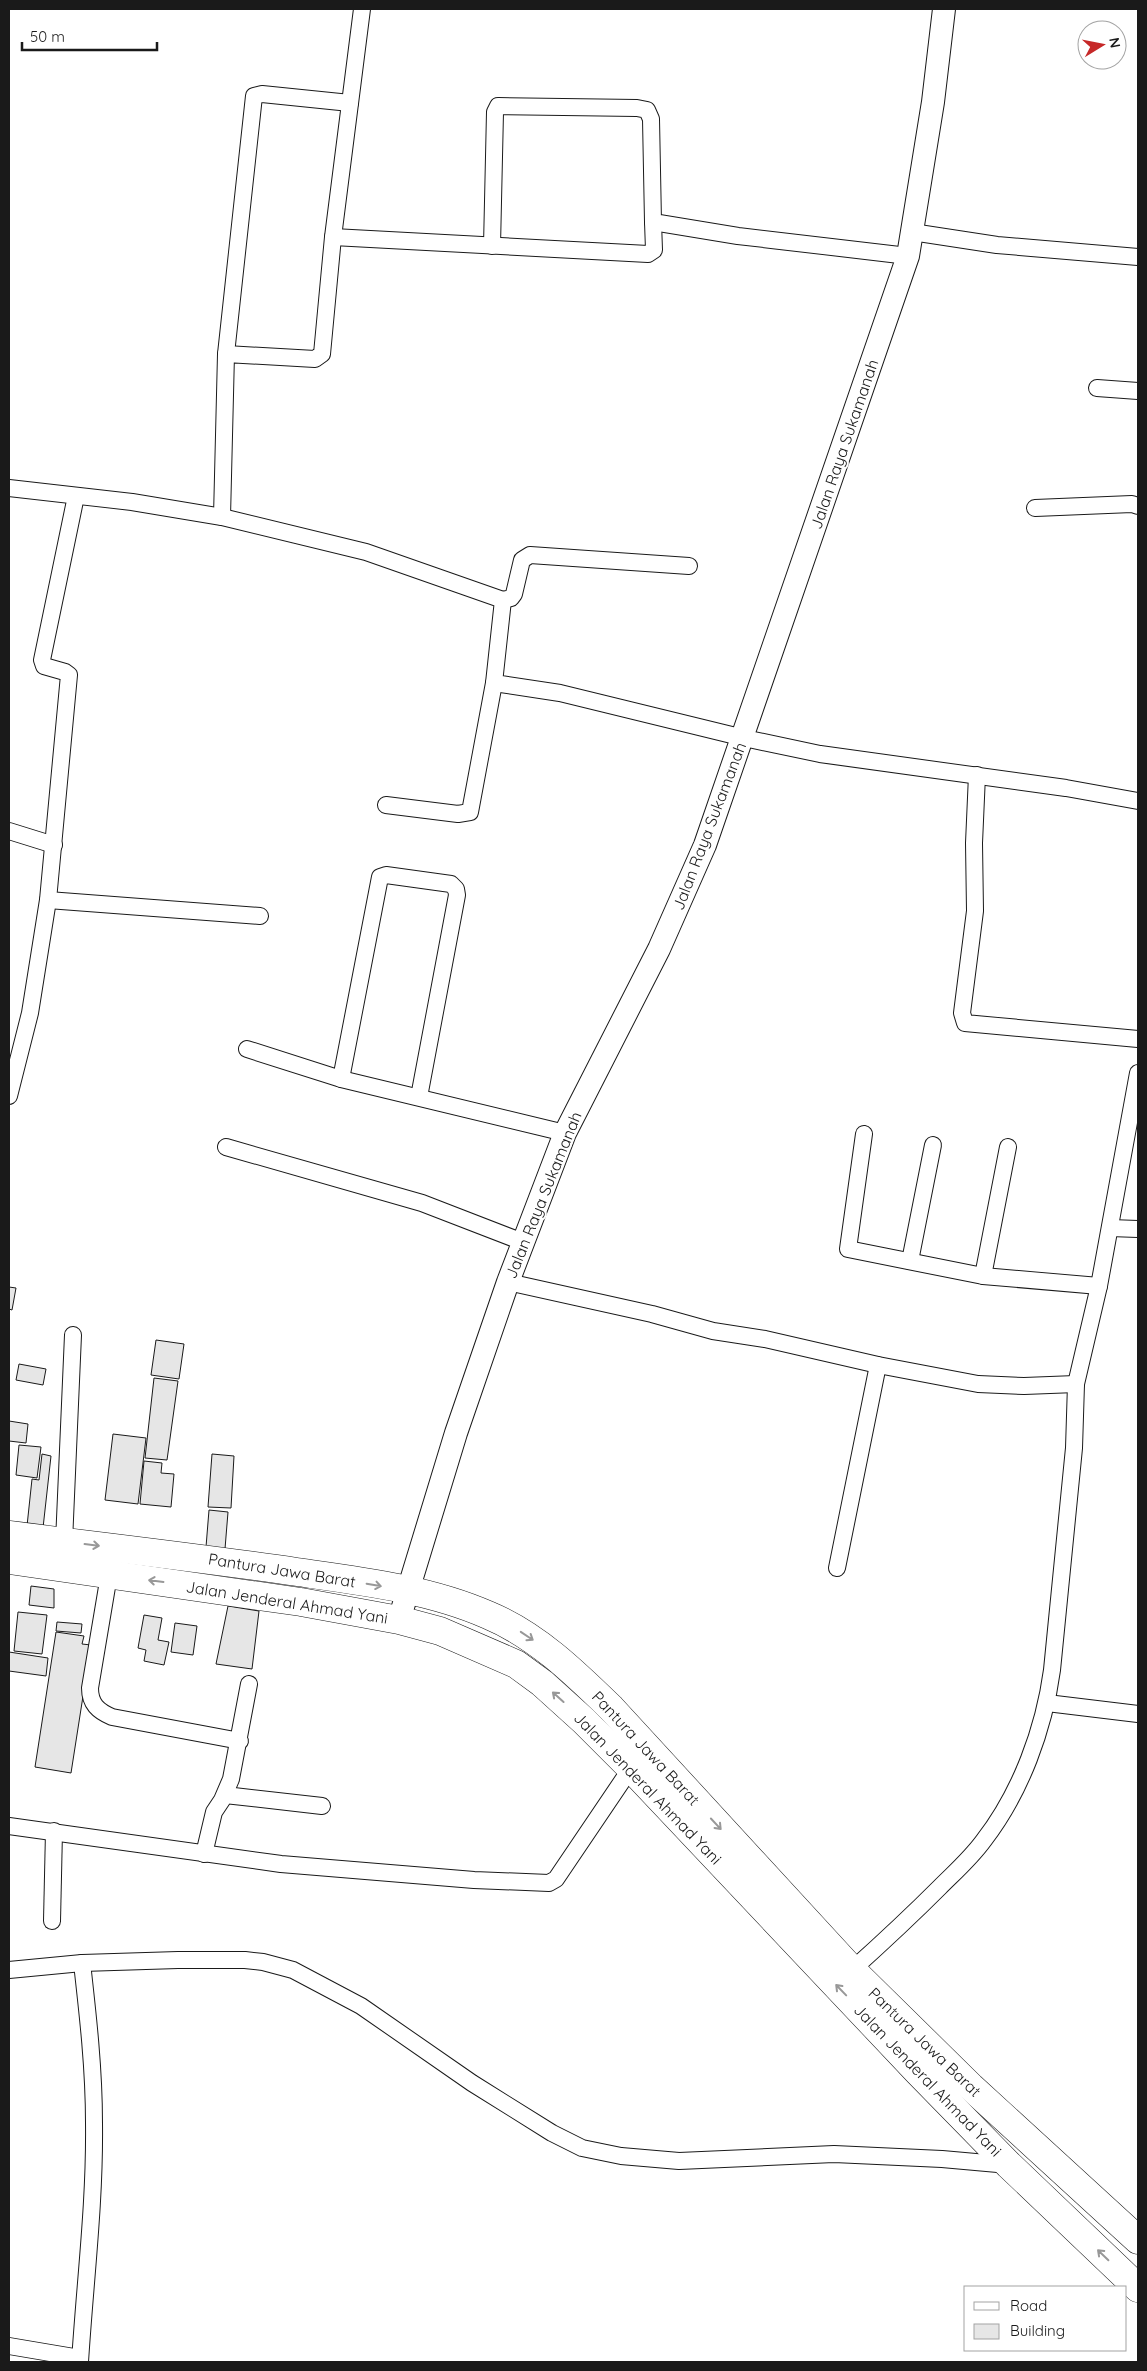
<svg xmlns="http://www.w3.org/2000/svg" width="1147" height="2371" viewBox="0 0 1147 2371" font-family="Quicksand,sans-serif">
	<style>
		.building { fill: #e6e6e6; stroke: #1a1a1a }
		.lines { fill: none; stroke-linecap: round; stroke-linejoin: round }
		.street-casing { stroke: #1a1a1a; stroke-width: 18 }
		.secondary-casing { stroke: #1a1a1a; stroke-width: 24 }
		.highway-casing { stroke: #1a1a1a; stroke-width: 29 }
		.street { stroke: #fff; stroke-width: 16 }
		.secondary { stroke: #fff; stroke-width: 22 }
		.highway { stroke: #fff; stroke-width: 28 }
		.oneway { stroke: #989898 }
		.labels { text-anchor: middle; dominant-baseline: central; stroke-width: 4; stroke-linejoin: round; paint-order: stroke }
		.street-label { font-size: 16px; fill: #1a1a1a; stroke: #fff }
	</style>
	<rect width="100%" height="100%" fill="#fff"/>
	<g class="building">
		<polygon points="9,1287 16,1288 12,1310 9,1309"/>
		<polygon points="156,1340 184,1344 179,1379 151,1375"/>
		<polygon points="19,1364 46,1369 43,1385 16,1380"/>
		<polygon points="154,1378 178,1381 167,1460 145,1458"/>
		<polygon points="9,1421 28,1424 26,1443 9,1441"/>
		<polygon points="113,1434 146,1438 138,1504 105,1500"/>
		<polygon points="19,1445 41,1447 37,1478 16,1475"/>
		<polygon points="42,1454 51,1456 43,1528 27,1526 32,1479 39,1480"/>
		<polygon points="212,1454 234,1456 231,1508 208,1507"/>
		<polygon points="144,1461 162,1463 161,1473 174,1474 171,1507 140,1504"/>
		<polygon points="209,1510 228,1512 225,1549 206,1547"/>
		<polygon points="31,1586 54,1589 54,1608 29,1605"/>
		<polygon points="228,1606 259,1611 252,1669 216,1664"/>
		<polygon points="18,1612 47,1615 42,1654 14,1651"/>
		<polygon points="144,1615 162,1618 158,1640 169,1642 164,1665 144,1661 146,1650 138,1648"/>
		<polygon points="57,1622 82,1624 81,1633 56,1631"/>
		<polygon points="175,1623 197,1626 193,1655 171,1652"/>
		<polygon points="56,1632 84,1636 82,1644 91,1645 71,1773 35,1767"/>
		<polygon points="9,1652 48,1658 46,1676 9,1671"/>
	</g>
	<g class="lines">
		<defs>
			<g id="street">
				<polyline points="912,232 997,245 1138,257"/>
				<polyline points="333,237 648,254 654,250 653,222"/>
				<polyline points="492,246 495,112 498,106 637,108 647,110 651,119 653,222 738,236 908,256"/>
				<polyline points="226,354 254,96 262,94 350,103"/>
				<polyline points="1097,388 1138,391"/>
				<polyline points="9,488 132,502 222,517 366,552 503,600 494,683 560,693 744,738 820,754 1066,788 1138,801"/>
				<polyline points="1035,508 1132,504 1138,506"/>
				<polyline points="222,517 226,354 315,359 322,354 333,237 362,9"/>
				<polyline points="503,600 511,598 514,594 522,560 530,555 689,566"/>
				<polyline points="977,775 974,843 975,911 962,1013 965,1023 1138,1039"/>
				<polyline points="386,805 458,814 470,812 494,683"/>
				<polyline points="9,831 54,845"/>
				<polyline points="48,900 260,916"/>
				<polyline points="247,1049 341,1079 565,1133"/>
				<polyline points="341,1079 380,877 386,875 451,884 456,889 457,895 419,1097"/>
				<polyline points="9,1096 30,1013 48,900 69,675 65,672 44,666 42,660 76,496"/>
				<polyline points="864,1134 848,1249 983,1276 1099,1286"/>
				<polyline points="226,1147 422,1203 523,1242"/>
				<polyline points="1110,1228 1138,1229"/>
				<polyline points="910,1261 933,1145"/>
				<polyline points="983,1276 1008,1147"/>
				<polyline points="508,1282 652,1314 713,1331 765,1339 878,1365 978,1384 1024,1386 1076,1384"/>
				<polyline points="64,1542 73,1335"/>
				<polyline points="837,1568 878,1365"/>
				<path d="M109,1575l-19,113c0,16 8,23 22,29l128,24"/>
				<polyline points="1047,1703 1138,1714"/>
				<polyline points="225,1795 322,1806"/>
				<polyline points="9,1826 281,1864 474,1880 549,1883 556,1879 631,1768"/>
				<polyline points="204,1854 214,1812 222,1800 231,1779 249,1684"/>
				<polyline points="52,1921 54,1831"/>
				<polyline points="9,1970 82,1963 178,1960 245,1960 263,1962 293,1970 361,2006 472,2083 552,2133 582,2148 621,2156 679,2161 834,2154 942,2159 1009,2165"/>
				<path d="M852,1970c30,-27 59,-54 88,-83 15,-15 31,-29 44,-47 37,-48 60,-111 68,-170l22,-222 2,-64 23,-98 39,-213"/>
				<polyline points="9,2346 80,2358"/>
				<path d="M80,2362c5,-80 15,-159 14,-239 0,-54 -6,-107 -12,-160"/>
			</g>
			<polyline id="secondary" points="399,1620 456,1433 508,1282 565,1133 659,949 705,845 908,256 933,102 944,9"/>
			<g id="highway">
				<path d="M9,1535c96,12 192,23 288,37 64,9 132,17 191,43 48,20 86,57 123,93l241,262 119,117 167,153"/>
				<polyline points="9,1560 301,1602 399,1620 440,1631 516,1664 542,1683 584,1721 631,1768 918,2072 1009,2165 1138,2288"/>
			</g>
		</defs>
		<use href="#street" class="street-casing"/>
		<use href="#secondary" class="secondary-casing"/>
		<use href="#highway" class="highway-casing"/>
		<use href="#street" class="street"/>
		<use href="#secondary" class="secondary"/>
		<use href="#highway" class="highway"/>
	</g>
	<defs><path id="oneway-shaft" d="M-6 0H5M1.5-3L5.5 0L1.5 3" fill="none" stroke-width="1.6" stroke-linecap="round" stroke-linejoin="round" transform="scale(1.25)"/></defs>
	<g class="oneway">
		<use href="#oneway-shaft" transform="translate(92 1545) rotate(7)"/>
		<use href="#oneway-shaft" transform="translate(156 1581) rotate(-173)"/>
		<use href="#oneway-shaft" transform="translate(374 1585) rotate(10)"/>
		<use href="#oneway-shaft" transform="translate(527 1636) rotate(34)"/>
		<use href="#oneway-shaft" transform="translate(558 1697) rotate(-138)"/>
		<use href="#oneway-shaft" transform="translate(716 1824) rotate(47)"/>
		<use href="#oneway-shaft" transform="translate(841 1990) rotate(-134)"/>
		<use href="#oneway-shaft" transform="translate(1103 2255) rotate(-136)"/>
	</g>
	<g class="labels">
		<g class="street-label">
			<text transform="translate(844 444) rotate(-71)">Jalan Raya Sukamanah</text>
			<text transform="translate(709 826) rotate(-69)">Jalan Raya Sukamanah</text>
			<text transform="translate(543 1195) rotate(-68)">Jalan Raya Sukamanah</text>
			<text transform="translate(282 1570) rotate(9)">Pantura Jawa Barat</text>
			<text transform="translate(287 1602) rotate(9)">Jalan Jenderal Ahmad Yani</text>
			<text transform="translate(646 1748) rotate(47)">Pantura Jawa Barat</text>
			<text transform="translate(648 1788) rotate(46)">Jalan Jenderal Ahmad Yani</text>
			<text transform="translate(925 2042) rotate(44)">Pantura Jawa Barat</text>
			<text transform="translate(928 2080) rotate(46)">Jalan Jenderal Ahmad Yani</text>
		</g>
	</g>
	<rect width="1147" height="2371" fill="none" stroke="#1a1a1a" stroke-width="20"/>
	<rect x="964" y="2286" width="162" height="65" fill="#ffffff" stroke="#a3a3a3"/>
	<rect x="974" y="2302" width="25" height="8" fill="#ffffff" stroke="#a3a3a3"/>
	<text x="1010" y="2311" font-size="15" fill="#1a1a1a">Road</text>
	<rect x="974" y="2324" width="25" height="15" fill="#e6e6e6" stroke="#a3a3a3"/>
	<text x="1010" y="2336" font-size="15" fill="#1a1a1a">Building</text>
	<g transform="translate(1102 45) rotate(80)"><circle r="24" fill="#ffffff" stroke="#a3a3a3"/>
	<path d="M0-4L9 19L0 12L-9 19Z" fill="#c62828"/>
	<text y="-8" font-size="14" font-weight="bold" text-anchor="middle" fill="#1a1a1a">N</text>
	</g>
	<path d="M22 42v8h135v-8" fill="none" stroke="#1a1a1a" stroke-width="2.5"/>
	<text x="30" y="42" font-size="15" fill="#1a1a1a" stroke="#ffffff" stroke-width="4" paint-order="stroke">50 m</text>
</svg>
